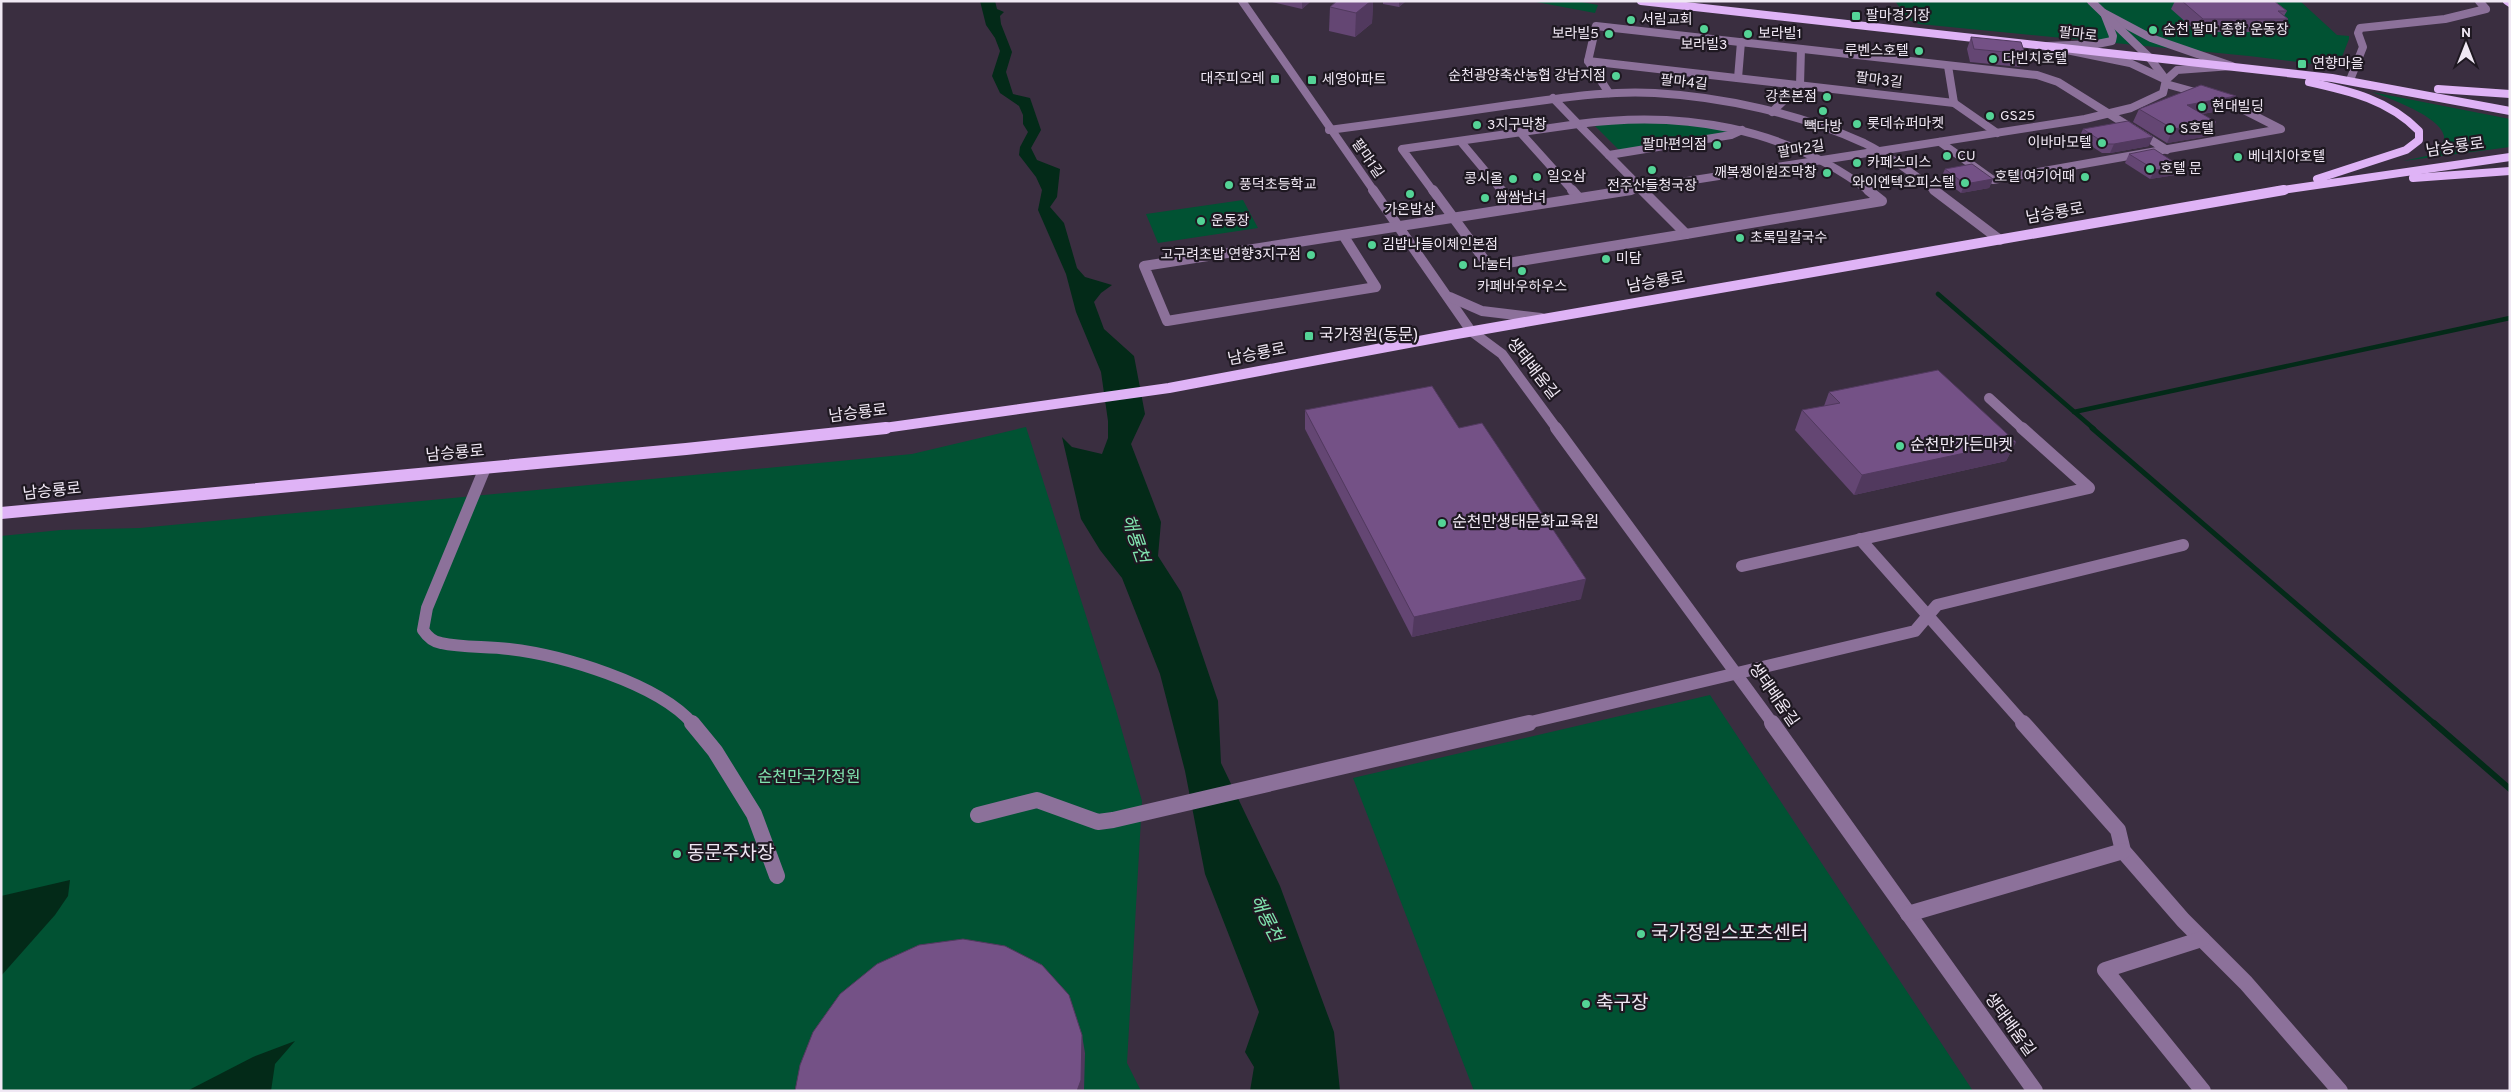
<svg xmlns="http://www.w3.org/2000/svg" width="2511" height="1092" viewBox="0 0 2511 1092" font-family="Overpass,'Noto Sans KR',sans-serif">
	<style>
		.green { fill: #015233 }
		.water { fill: #032a18 }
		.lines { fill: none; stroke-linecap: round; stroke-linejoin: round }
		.stream-far2 { stroke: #032a18; stroke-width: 4.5 }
		.stream-far1 { stroke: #032a18; stroke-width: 5 }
		.stream { stroke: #032a18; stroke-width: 6 }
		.minor-far3 { stroke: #8c719a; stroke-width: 8 }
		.minor-far2 { stroke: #8c719a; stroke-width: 10 }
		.minor-far1 { stroke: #8c719a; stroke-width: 12 }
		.minor { stroke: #8c719a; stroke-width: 16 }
		.major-far2 { stroke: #dfb3f6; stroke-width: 8 }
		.major-far1 { stroke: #dfb3f6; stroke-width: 10 }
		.major { stroke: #dfb3f6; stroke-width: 12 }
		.wall { fill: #644673 }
		.shaded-wall { fill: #51395e }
		.building { fill: #745186; stroke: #51395e }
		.poi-dot { fill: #54d396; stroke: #1e1821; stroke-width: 2 }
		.labels { text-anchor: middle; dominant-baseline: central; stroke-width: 4.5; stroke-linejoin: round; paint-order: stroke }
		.far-poi-label { font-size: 14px; fill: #f0e8f4; stroke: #1e1821; text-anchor: start }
		.far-street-label { font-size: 14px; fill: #f0e8f4; stroke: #1e1821 }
		.street-label { font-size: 16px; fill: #f0e8f4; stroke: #1e1821 }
		.poi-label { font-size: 16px; fill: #f0e8f4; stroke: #1e1821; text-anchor: start }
		.park-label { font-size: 16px; fill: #80e4af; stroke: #1e1821 }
		.water-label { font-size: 18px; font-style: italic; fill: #80e4af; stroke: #1e1821 }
		.near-poi-label { font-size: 19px; fill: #f0e8f4; stroke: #1e1821; text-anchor: start }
	</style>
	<rect width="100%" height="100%" fill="#3a2e40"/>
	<g class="green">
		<polygon points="1531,1 1576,1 1598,5 1595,13"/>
		<polygon points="1895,1 2300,1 2337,35 2349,36 2349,39 2338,67 2249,56 1919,24 1909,20"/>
		<path d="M2372,92l138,27v28l-107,14 33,-7c2,-6 9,-11 8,-18 -4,-20 -56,-38 -72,-44z"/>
		<polygon points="1635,121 1727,128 1727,132 1619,150 1593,124"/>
		<polygon points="1243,200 1258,228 1158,243 1146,214"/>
		<polygon points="1026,427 1116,710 1142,801 1127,1063 1141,1091 1,1091 1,536 61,530 140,528 912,454"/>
		<polygon points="1710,695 1973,1091 1474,1091 1353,778"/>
	</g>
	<g class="water">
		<polygon points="980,1 995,1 997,9 1004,12 1000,16 1001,24 1012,52 1006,72 1013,94 1030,98 1041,130 1031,148 1037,160 1060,169 1057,197 1050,207 1064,223 1077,268 1085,277 1112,285 1101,293 1094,302 1104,329 1134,356 1145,414 1131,444 1161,522 1158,556 1181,592 1218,701 1221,763 1280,886 1334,1032 1340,1091 1250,1091 1254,1067 1245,1052 1259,1012 1205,874 1185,771 1160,674 1122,578 1100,550 1081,519 1062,437 1072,447 1102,454 1108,438 1108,421 1101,372 1076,312 1066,274 1038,210 1042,190 1036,177 1019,155 1020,147 1028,132 1023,124 1023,115 1019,106 1000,93 992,76 1000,51 995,38 986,25"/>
		<polygon points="70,880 68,896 55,915 1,976 1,896"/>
		<polygon points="295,1041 275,1064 271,1091 187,1091 253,1057"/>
	</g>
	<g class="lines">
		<g class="stream-far2">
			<polyline points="1938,294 2094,429"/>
			<polyline points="2074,412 2510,318"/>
		</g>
		<polyline class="stream-far1" points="2092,428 2435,724"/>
		<polyline class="stream" points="2434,723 2510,789"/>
		<g class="minor-far3">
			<polyline points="1242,1 1374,191"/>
			<polygon points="2104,13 2151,38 2232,66 2177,70 2166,80 2130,63 2047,46 2097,44 2112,41 2113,36"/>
			<polyline points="1588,61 1954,103"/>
			<polyline points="1948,66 1954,103 1997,133"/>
			<polyline points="1738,78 1741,42"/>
			<polyline points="2350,80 2363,47 2358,33 2360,28 2445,19 2486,9 2479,1"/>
			<polyline points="1609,93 1588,61 1596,26 2037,75 2058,82 2167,150"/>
			<polyline points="1553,98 1578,124"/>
			<polyline points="1772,112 1800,85 1801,49"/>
			<polyline points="1578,124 1644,191"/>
			<path d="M1578,124c103,-14 207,3 291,67"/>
			<path d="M1329,130c60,-8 120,-16 180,-25 48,-6 97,-15 146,-12 70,4 145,21 209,50 26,13 49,31 72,48"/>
			<polyline points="1520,132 1573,191"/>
			<polyline points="1461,142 1502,191"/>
			<polyline points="1940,142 1993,180 2281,129 2224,100 2166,84"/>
			<polyline points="1609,155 1731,135 1742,130"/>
			<polyline points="1433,191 1402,149 1578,124"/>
			<polyline points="1623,191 2085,119 2131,108 2163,93 2166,80 2149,57 2091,1"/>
		</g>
		<g class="minor-far2">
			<polyline points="1373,190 1471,331 1502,354 1557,429"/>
			<polyline points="1433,190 1489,266 1686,234"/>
			<polyline points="1501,190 1516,208"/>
			<polyline points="1572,190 1579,198"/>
			<polyline points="1642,190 1686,234"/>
			<polyline points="1934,190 2000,240"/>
			<polyline points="1686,234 1882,201 1868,190"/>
			<polyline points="1343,235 1376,287 1167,321 1144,266 1631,190"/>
			<polyline points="1450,297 1482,311 1541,318"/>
			<polyline points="1989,398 2023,429"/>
		</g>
		<g class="minor-far1">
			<polyline points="1556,428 1773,724"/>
			<path d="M485,468l-58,140 -4,22c4,6 10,12 18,13 22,5 46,3 68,6 52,6 149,34 184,75"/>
			<polyline points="1860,539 2024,724"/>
			<polyline points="1742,566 2089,488 2022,428"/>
			<polyline points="1523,724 1915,631 1937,605 2183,545"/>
		</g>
		<g class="minor">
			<polyline points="692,723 715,751 754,814 777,876"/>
			<polyline points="1772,723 2035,1091"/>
			<polyline points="2023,723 2118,830 2123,851 2183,920 2246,983 2340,1091"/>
			<polyline points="978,815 1037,800 1098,822 1113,820 1529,723"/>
			<polyline points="1908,914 2123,851"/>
			<polyline points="2202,939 2105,970 2203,1091"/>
		</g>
		<g class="major-far2">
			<polyline points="1641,1 2332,78 2510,111"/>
			<polyline points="2507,1 2510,3"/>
			<path d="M2309,82c41,9 80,18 110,49v9l-13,10 -89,29"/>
			<polyline points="2438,89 2510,94"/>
			<polyline points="2413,178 2510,171"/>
			<polyline points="2276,191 2510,157"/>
		</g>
		<polyline class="major-far1" points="877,429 1169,388 1451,335 2284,190"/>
		<polyline class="major" points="1,513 686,449 886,428"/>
	</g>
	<g class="wall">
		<polygon points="1272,1 1311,1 1302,9 1272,2"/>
		<polygon points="1337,1 1373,1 1372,23 1355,37 1329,31 1330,7"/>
		<polygon points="1383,1 1406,1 1399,7 1383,4"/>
		<polygon points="2175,1 2274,1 2287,11 2284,16 2288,19 2282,32 2197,32 2171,9"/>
		<polygon points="1971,37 2025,54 2020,67 1970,62 1967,49"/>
		<polygon points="2236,96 2229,109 2203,114 2209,136 2167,143 2133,122 2139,109"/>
		<polygon points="2083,129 2149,146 2110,153 2102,153 2079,138"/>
		<polygon points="2129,154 2180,166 2175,175 2150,179 2125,163"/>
		<polygon points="1945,169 1993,179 1989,188 1961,193 1941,178"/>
		<polygon points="1829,392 2016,442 2006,461 1854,495 1795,430 1802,410 1824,406"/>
		<polygon points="1305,410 1459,428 1581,599 1412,637 1305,429"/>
	</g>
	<g class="shaded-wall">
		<polygon points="1302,1 1311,1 1302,9"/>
		<polygon points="1371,1 1373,1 1372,23 1355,37 1356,13"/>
		<polygon points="1399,1 1406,1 1399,7"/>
		<polygon points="2236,96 2229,109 2181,118 2187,105"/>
		<polygon points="2216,122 2209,136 2167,143 2173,129"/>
		<polygon points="2153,137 2149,146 2110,153 2114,144"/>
		<polygon points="2180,166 2175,175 2150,179 2155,170"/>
		<polygon points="1993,179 1989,188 1961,193 1965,184"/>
		<polygon points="2016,442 2006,461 1854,495 1862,475"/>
		<polygon points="1586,579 1581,599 1412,637 1414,617"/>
		<polygon points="1082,1035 1085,1053 1084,1091 1077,1091"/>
	</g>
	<g class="building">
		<polygon points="1337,1 1371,1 1356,13 1330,7"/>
		<polygon points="2182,1 2274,1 2287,11 2278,11 2288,19 2203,19"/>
		<polygon points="1971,37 2021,42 2025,54 1974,49"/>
		<polygon points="2201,85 2236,96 2187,105 2216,122 2173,129 2139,109"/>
		<polygon points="2128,121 2153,137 2114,144 2106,144 2083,129"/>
		<polygon points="2154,149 2180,166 2155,170 2129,154"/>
		<polygon points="1972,164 1993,179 1965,184 1945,169"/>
		<polygon points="1938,370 2016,442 1862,475 1802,410 1840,403 1829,392"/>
		<polygon points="1432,386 1459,428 1482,423 1586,579 1414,617 1305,410"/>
		<polygon points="963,939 1005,946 1042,965 1069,995 1082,1035 1081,1080 1077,1091 795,1091 800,1065 813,1032 840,994 877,964 919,945"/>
	</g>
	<g class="poi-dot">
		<rect x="1851" y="11" width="10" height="10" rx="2.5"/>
		<circle cx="1631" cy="20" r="5"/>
		<circle cx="1704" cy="29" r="5"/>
		<circle cx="2153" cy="30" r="5"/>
		<circle cx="1609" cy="34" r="5"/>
		<circle cx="1748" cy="34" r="5"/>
		<circle cx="1919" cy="51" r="5"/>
		<circle cx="1993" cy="59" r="5"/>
		<rect x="2297" y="59" width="10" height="10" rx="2.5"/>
		<circle cx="1616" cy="76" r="5"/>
		<rect x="1270" y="74" width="10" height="10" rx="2.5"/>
		<rect x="1307" y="75" width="10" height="10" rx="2.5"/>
		<circle cx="1827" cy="97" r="5"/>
		<circle cx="2202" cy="107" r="5"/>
		<circle cx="1823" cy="111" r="5"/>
		<circle cx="1990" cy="116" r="5"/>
		<circle cx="1857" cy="124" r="5"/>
		<circle cx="1477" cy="125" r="5"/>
		<circle cx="2170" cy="129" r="5"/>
		<circle cx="2102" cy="143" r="5"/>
		<circle cx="1717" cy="145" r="5"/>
		<circle cx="1947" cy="156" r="5"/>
		<circle cx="2238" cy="157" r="5"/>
		<circle cx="1857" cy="163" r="5"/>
		<circle cx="2150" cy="169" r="5"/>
		<circle cx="1652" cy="170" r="5"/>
		<circle cx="1827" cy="173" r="5"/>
		<circle cx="1537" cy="177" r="5"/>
		<circle cx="2085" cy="177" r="5"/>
		<circle cx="1513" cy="179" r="5"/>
		<circle cx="1965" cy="183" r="5"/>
		<circle cx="1229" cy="185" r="5"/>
		<circle cx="1410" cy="194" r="5"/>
		<circle cx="1485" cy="198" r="5"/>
		<circle cx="1201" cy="221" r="5"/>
		<circle cx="1740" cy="238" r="5"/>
		<circle cx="1372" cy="245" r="5"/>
		<circle cx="1311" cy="255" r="5"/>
		<circle cx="1606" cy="259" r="5"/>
		<circle cx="1463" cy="265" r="5"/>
		<circle cx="1522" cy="271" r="5"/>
		<rect x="1304" y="331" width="10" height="10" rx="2.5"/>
		<circle cx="1900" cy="446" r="5"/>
		<circle cx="1442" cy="523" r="5"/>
		<circle cx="677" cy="854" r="5"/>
		<circle cx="1641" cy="934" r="5"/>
		<circle cx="1586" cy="1004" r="5"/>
	</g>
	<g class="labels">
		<g class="far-poi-label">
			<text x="1866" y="16">팔마경기장</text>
			<text x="1641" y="20">서림교회</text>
			<text x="2163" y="30">순천 팔마 종합 운동장</text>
			<text x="1599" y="34" text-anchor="end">보라빌5</text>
			<text x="1758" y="34">보라빌1</text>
			<text x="1704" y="45" text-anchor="middle">보라빌3</text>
			<text x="1909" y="51" text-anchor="end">루벤스호텔</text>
			<text x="2003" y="59">다빈치호텔</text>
			<text x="2312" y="64">연향마을</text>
			<text x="1606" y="76" text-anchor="end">순천광양축산농협 강남지점</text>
			<text x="1265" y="79" text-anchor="end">대주피오레</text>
			<text x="1322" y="80">세영아파트</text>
			<text x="1817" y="97" text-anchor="end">강촌본점</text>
			<text x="2212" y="107">현대빌딩</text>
			<text x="2000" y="116">GS25</text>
			<text x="1867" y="124">롯데슈퍼마켓</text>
			<text x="1487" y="125">3지구막창</text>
			<text x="1823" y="127" text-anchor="middle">빽다방</text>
			<text x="2180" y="129">S호텔</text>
			<text x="2092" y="143" text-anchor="end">이바마모텔</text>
			<text x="1707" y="145" text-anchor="end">팔마편의점</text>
			<text x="1957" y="156">CU</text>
			<text x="2248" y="157">베네치아호텔</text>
			<text x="1867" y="163">카페스미스</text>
			<text x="2160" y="169">호텔 문</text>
			<text x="1817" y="173" text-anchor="end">깨복쟁이원조막창</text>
			<text x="1547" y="177">일오삼</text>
			<text x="2075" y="177" text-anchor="end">호텔 여기어때</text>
			<text x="1503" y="179" text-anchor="end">콩시울</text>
			<text x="1955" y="183" text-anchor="end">와이엔텍오피스텔</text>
			<text x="1239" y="185">풍덕초등학교</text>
			<text x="1652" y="186" text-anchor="middle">전주산들청국장</text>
			<text x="1495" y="198">쌈쌈남녀</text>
			<text x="1410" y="210" text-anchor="middle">가온밥상</text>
			<text x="1211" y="221">운동장</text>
			<text x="1750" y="238">초록밀칼국수</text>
			<text x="1382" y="245">김밥나들이체인본점</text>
			<text x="1301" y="255" text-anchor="end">고구려초밥 연향3지구점</text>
			<text x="1616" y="259">미담</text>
			<text x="1473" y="265">나눌터</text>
			<text x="1522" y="287" text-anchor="middle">카페바우하우스</text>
		</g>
		<g class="far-street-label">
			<text transform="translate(2078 35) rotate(6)">팔마로</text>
			<text transform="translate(1879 81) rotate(7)">팔마3길</text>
			<text transform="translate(1684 83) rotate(6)">팔마4길</text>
			<text transform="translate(1801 150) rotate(-9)">팔마2길</text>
			<text transform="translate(1367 159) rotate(55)">팔마1길</text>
		</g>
		<g class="street-label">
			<text transform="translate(2455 148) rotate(-8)">남승룡로</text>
			<text transform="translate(2055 214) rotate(-10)">남승룡로</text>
			<text transform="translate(1656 283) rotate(-10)">남승룡로</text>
			<text transform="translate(1257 355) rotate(-11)">남승룡로</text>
			<text transform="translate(1532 369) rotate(52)">생태배움길</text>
			<text transform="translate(858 414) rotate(-7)">남승룡로</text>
			<text transform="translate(455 454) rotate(-5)">남승룡로</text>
			<text transform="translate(52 492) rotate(-6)">남승룡로</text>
			<text transform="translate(1773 695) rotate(55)">생태배움길</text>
			<text transform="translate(2009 1025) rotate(54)">생태배움길</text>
		</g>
		<g class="poi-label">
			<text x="1319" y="336">국가정원(동문)</text>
			<text x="1910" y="446">순천만가든마켓</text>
			<text x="1452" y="523">순천만생태문화교육원</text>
		</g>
		<g class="park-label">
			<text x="809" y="778">순천만국가정원</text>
		</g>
		<g class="water-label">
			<text transform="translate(1134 539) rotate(71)">해룡천</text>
			<text transform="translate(1265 919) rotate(63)">해룡천</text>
		</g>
		<g class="near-poi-label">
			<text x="687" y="854">동문주차장</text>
			<text x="1651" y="934">국가정원스포츠센터</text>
			<text x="1596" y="1004">축구장</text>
		</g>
	</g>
	<rect width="2511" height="1092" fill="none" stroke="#f0e8f4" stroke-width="5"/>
	<g transform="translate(2466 45)" stroke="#1e1821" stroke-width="4" paint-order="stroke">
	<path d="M0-4L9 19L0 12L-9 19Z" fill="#f0e8f4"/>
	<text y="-8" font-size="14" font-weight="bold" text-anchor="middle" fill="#f0e8f4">N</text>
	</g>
</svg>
